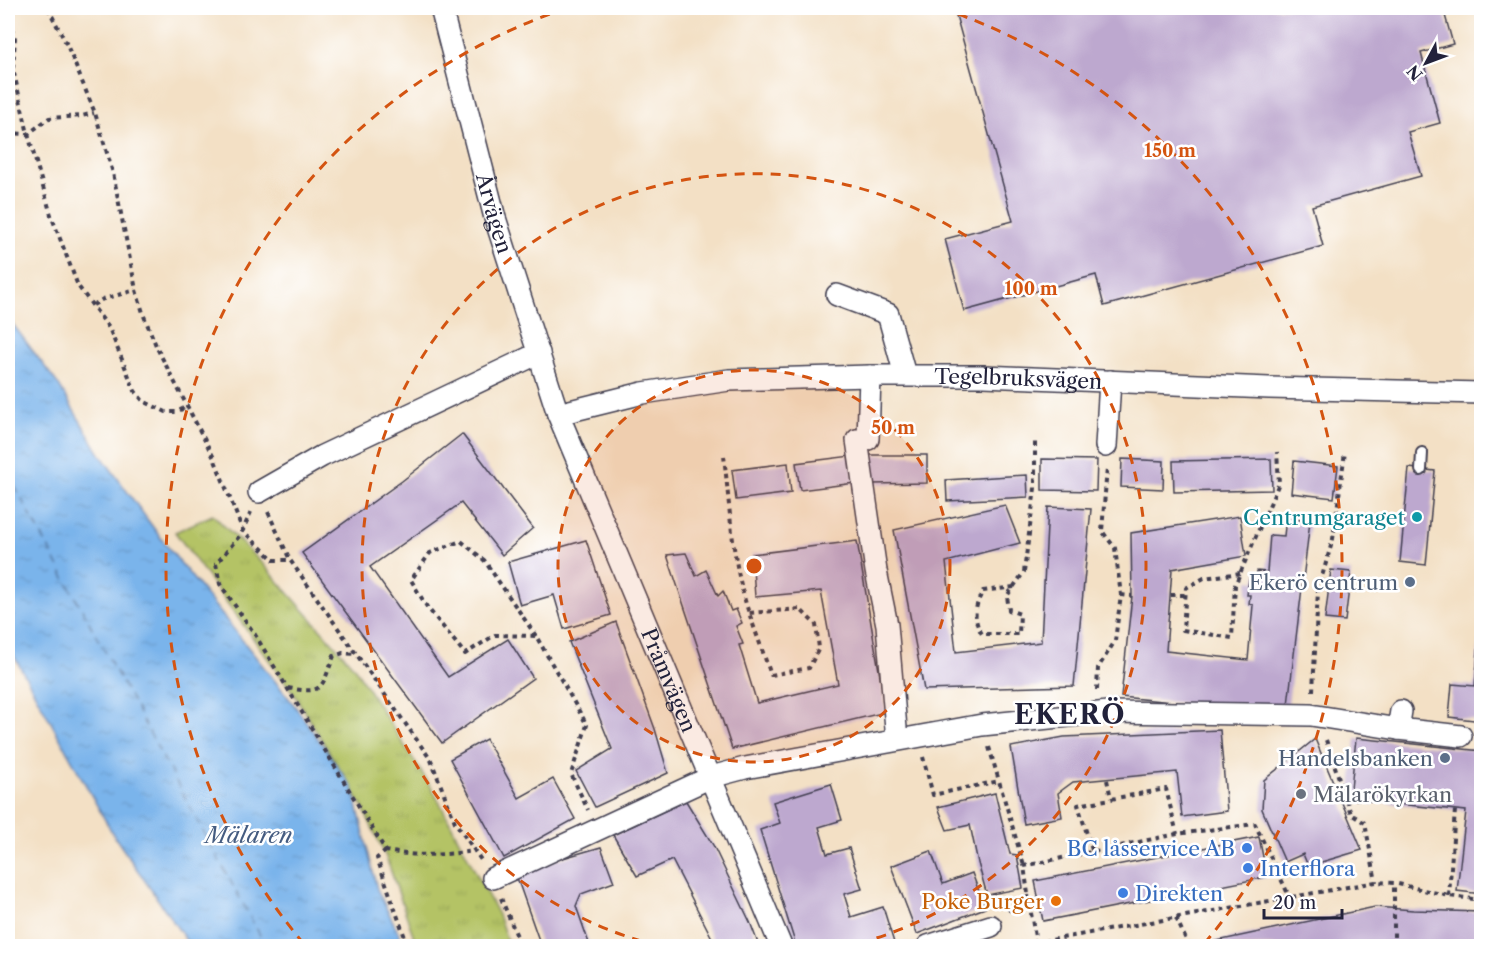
<svg xmlns="http://www.w3.org/2000/svg" width="1489" height="954" viewBox="0 0 1489 954" font-family="'Libre Caslon Text',serif">
	<style>
		.grass { fill: url(#grass-tufts); stroke: #6b7250; stroke-width: 1.5 }
		.water { fill: url(#water-ripples); stroke: #4e6b93; stroke-width: 1.5 }
		.lines { fill: none; stroke-linecap: round; stroke-linejoin: round }
		.ferry { stroke: #455c81; stroke-width: 1.5; stroke-dasharray: 8 6; stroke-linecap: butt }
		.building { fill: #bda8cf }
		.service-casing { stroke: #413e50; stroke-width: 14 }
		.minor-casing { stroke: #413e50; stroke-width: 24 }
		.path { stroke: #413e50; stroke-width: 4; stroke-dasharray: 4.5 4.5; stroke-linecap: butt }
		.service { stroke: #fff; stroke-width: 10 }
		.minor { stroke: #fff; stroke-width: 21 }
		.ring { fill: none; stroke: #d45411; stroke-width: 3; stroke-dasharray: 10 8 }
		.culture-dot { fill: #0f9aa8; stroke: #fff; stroke-width: 2 }
		.service-dot { fill: #5c6f8a; stroke: #fff; stroke-width: 2 }
		.worship-dot { fill: #6b7280; stroke: #fff; stroke-width: 2 }
		.shop-dot { fill: #3f7fe0; stroke: #fff; stroke-width: 2 }
		.food-dot { fill: #e8710a; stroke: #fff; stroke-width: 2 }
		.labels { text-anchor: middle; dominant-baseline: central; stroke-width: 5; stroke-linejoin: round; paint-order: stroke }
		.street-label { font-size: 21px; fill: #22223b; stroke: #fff }
		.culture-label { font-size: 21px; fill: #0d838f; stroke: #fff; text-anchor: end }
		.service-label { font-size: 21px; fill: #4e5e75; stroke: #fff; text-anchor: end }
		.worship-label { font-size: 21px; fill: #5b616d; stroke: #fff; text-anchor: start }
		.shop-label { font-size: 21px; fill: #366cbe; stroke: #fff; text-anchor: start }
		.food-label { font-size: 21px; fill: #c56008; stroke: #fff; text-anchor: end }
		.water-label { font-size: 22px; font-style: italic; fill: #455c81; stroke: #fff }
		.district-label { font-size: 27px; font-weight: bold; letter-spacing: 1.5px; fill: #22223b; stroke: #fff }
		.centre { fill: #d45411; stroke: #fff; stroke-width: 3 }
		.ring-label { font-size: 18px; text-anchor: middle; font-weight: bold; fill: #d45411; stroke: #fff; stroke-width: 5; stroke-linejoin: round; paint-order: stroke }
	</style>
	<defs>
		<pattern id="grass-tufts" width="24" height="20" patternUnits="userSpaceOnUse" patternTransform="scale(1.5)"><rect width="24" height="20" fill="#b4c365"/><path d="M3 7l-1-3M5 7V3M7 7l1-3M15 17l-1-3M17 17v-4M19 17l1-3" fill="none" stroke="#9aa759"/></pattern>
		<pattern id="water-ripples" width="26" height="14" patternUnits="userSpaceOnUse" patternTransform="scale(1.5)"><rect width="26" height="14" fill="#7ab4eb"/><path d="M2 4q2-2 4 0t4 0M15 11q2-2 4 0t4 0" fill="none" stroke="#699aca"/></pattern>
	</defs>
	<rect width="100%" height="100%" fill="#fff"/>
	<filter id="ink" filterUnits="userSpaceOnUse"><feTurbulence type="fractalNoise" baseFrequency=".0167" numOctaves="2"/><feDisplacementMap in="SourceGraphic" scale="12" xChannelSelector="R" yChannelSelector="G"/><feConvolveMatrix kernelMatrix="1 2 1 2 8 2 1 2 1" color-interpolation-filters="sRGB"/></filter>
	<filter id="wash" filterUnits="userSpaceOnUse"><feTurbulence type="fractalNoise" baseFrequency=".008" numOctaves="4" result="noise"/><feDisplacementMap in="SourceGraphic" scale="24" xChannelSelector="R" yChannelSelector="G"/><feGaussianBlur stdDeviation="1.35" result="paint"/><feColorMatrix in="noise" values="0 0 0 0 0 0 0 0 0 0 0 0 0 0 0 0 0 1.4 0 .05"/><feComposite in="paint" operator="in"/></filter>
	<g filter="url(#wash)">
		<rect width="100%" height="100%" fill="#f3e0c5"/>
		<polygon class="grass" points="213,515 263,564 354,667 433,790 498,915 509,946 417,946 386,857 362,806 294,694 175,532"/>
		<polygon class="water" points="8,318 58,384 100,454 163,541 295,706 353,788 377,889 405,946 190,946 114,836 8,645"/>
		<g class="lines">
			<polyline class="ferry" points="8,474 266,946"/>
		</g>
		<g id="blocks">
			<g class="building">
				<polygon points="954,8 1443,8 1453,44 1421,53 1440,123 1408,132 1421,176 1312,206 1323,246 1104,306 1096,275 964,311 945,239 1013,221"/>
				<polygon points="462,434 533,528 502,555 461,503 370,567 448,677 508,639 533,678 442,743 302,553 402,481"/>
				<polygon points="870,455 927,455 927,483 871,484"/>
				<polygon points="851,456 855,483 800,490 796,463"/>
				<polygon points="1042,459 1097,460 1096,491 1042,490"/>
				<polygon points="1122,459 1164,461 1163,489 1121,487"/>
				<polygon points="1271,459 1272,490 1174,492 1173,461"/>
				<polygon points="1294,461 1338,466 1334,498 1291,493"/>
				<polygon points="788,463 791,493 736,500 732,470"/>
				<polygon points="1409,468 1435,471 1426,565 1400,562"/>
				<polygon points="1027,475 1028,497 947,501 946,480"/>
				<polygon points="1005,505 1020,543 946,562 956,652 1041,642 1048,507 1091,509 1074,686 924,690 894,530"/>
				<polygon points="1240,516 1246,556 1172,569 1166,651 1248,660 1253,605 1249,604 1250,595 1247,595 1249,580 1256,581 1257,571 1267,572 1270,535 1284,536 1286,518 1310,521 1287,713 1121,697 1132,596 1131,533"/>
				<polygon points="586,540 611,615 564,629 554,595 520,605 508,562"/>
				<polygon points="857,541 886,712 732,749 667,555 686,553 696,576 706,570 718,596 723,591 731,611 736,609 742,623 736,626 743,644 739,645 757,703 838,684 821,591 755,597 752,554"/>
				<polygon points="1331,570 1351,572 1345,621 1325,619"/>
				<polygon points="616,622 655,729 668,773 595,807 576,771 612,749 569,642"/>
				<polygon points="1480,627 1482,627 1482,721 1449,717 1452,684 1475,686"/>
				<polygon points="1220,730 1227,811 1182,817 1177,772 1073,782 1058,793 1062,817 1024,824 1011,747 1064,737"/>
				<polygon points="1356,738 1482,751 1482,894 1457,891 1466,811 1350,799"/>
				<polygon points="486,739 519,798 553,779 575,819 504,858 450,759"/>
				<polygon points="1315,739 1362,850 1308,866 1303,854 1285,862 1262,809 1264,780"/>
				<polygon points="831,784 842,820 819,827 827,854 849,848 862,889 844,894 851,917 883,907 895,946 796,946 760,830 780,823 773,802"/>
				<polygon points="995,793 1010,854 1017,855 1023,888 987,895 978,863 970,825 947,830 938,807"/>
				<polygon points="686,801 713,845 750,922 759,946 696,946 713,940 672,860 637,876 613,835"/>
				<polygon points="1259,837 1267,877 1043,921 1035,881"/>
				<polygon points="601,847 614,882 581,894 576,906 590,946 541,946 515,872"/>
				<polygon points="931,851 943,884 972,873 985,908 917,934 891,866"/>
				<polygon points="1375,907 1413,910 1482,912 1482,946 1204,946 1203,944"/>
			</g>
		</g>
	</g>
	<g filter="url(#ink)">
		<use href="#blocks" fill-opacity="0" stroke="#413e50" stroke-width="1.5"/>
		<g class="lines">
			<defs>
				<polyline id="service" points="1421,470 1422,453"/>
				<g id="minor">
					<path id="s1" d="M441,8l54,210 63,196 223,532"/>
					<polyline points="837,295 888,314 905,375"/>
					<path id="s2" d="M558,414l85,-21 86,-13 141,-4h114l285,12 213,5"/>
					<polyline points="868,439 870,376"/>
					<polyline points="857,440 876,571 887,625 897,740"/>
					<polyline points="1106,446 1110,381"/>
					<polyline points="259,492 322,456 539,353"/>
					<polyline points="1398,729 1401,711"/>
					<polyline points="493,878 711,777 745,768 982,725 1108,712 1311,715 1398,729 1461,736"/>
					<polyline points="928,946 991,926"/>
				</g>
			</defs>
			<use href="#service" class="service-casing"/>
			<use href="#minor" class="minor-casing"/>
			<g class="path">
				<polyline points="48,8 67,45 95,113 113,173 136,290 144,316 157,348 214,458 243,531 274,560 290,560"/>
				<polyline points="8,20 15,38 13,69 28,134 51,215 78,286 109,328 135,391 143,401 166,412 176,412 189,406"/>
				<polyline points="8,133 28,134 49,118 82,116 94,113"/>
				<polyline points="93,305 103,299 136,290"/>
				<path d="M724,456c6,52 8,108 25,157l22,62 38,-7 10,-20 -3,-23 -16,-16 -51,4"/>
				<path d="M251,512l-10,22 -25,30 4,20 34,49 132,218c32,6 56,4 89,0"/>
				<polyline points="268,512 290,560 431,760 455,822 481,860"/>
				<polyline points="1240,573 1204,578 1186,588 1183,630 1232,638 1235,585 1279,483 1277,452"/>
				<path d="M1014,587l-31,4c-8,14 -11,28 -1,43h37l1,-20 -11,-4 -2,-14 17,-24 11,-84v-46"/>
				<polyline points="1121,595 1132,596"/>
				<polyline points="1171,595 1185,595"/>
				<polyline points="536,636 484,560 461,541 430,553 411,580 427,607 465,654 495,635 536,636 587,725 571,774 588,810"/>
				<path d="M288,688c37,7 33,-1 46,-32l9,-3 12,1"/>
				<polyline points="1097,690 1098,668 1115,641 1121,595 1115,548 1102,531 1107,468"/>
				<polyline points="1313,691 1318,590 1333,539 1345,452"/>
				<polyline points="1326,740 1351,814 1365,823 1376,882"/>
				<polyline points="989,747 999,781"/>
				<polyline points="923,757 933,795 999,781 1024,866"/>
				<polyline points="1107,780 1111,798"/>
				<polyline points="1092,850 1078,805 1166,789 1177,834"/>
				<polyline points="386,851 377,858 408,946"/>
				<polyline points="1028,895 1036,943"/>
				<polyline points="1449,896 1455,810"/>
				<polyline points="501,898 521,946"/>
				<polyline points="1008,911 1028,894 1024,866 1177,834 1255,824 1290,898"/>
				<polyline points="1176,918 1189,946"/>
				<polyline points="1017,946 1376,882 1394,883 1449,896 1482,900"/>
				<polyline points="1394,946 1394,883"/>
			</g>
			<use href="#service" class="service"/>
			<use href="#minor" class="minor"/>
		</g>
	</g>
	<circle cx="754" cy="566" r="196" fill="#d45411" fill-opacity=".12"/>
	<g class="ring">
		<circle cx="754" cy="566" r="196"/>
		<path d="M659 946A392 392 0 1 1 849 946"/>
		<path d="M304 944A588 588 0 0 1 567 8M941 8A588 588 0 0 1 1204 944"/>
	</g>
	<circle class="culture-dot" cx="1417" cy="517" r="6"/>
	<g class="service-dot">
		<circle cx="1410" cy="582" r="6"/>
		<circle cx="1445" cy="758" r="6"/>
	</g>
	<circle class="worship-dot" cx="1301" cy="794" r="6"/>
	<g class="shop-dot">
		<circle cx="1247" cy="848" r="6"/>
		<circle cx="1248" cy="868" r="6"/>
		<circle cx="1123" cy="893" r="6"/>
	</g>
	<circle class="food-dot" cx="1056" cy="901" r="6"/>
	<g class="labels">
		<g class="street-label">
			<text stroke="none"><textPath href="#s1" startOffset="212">Årvägen</textPath></text>
			<text stroke="none"><textPath href="#s2" startOffset="464">Tegelbruksvägen</textPath></text>
			<text stroke="none"><textPath href="#s1" startOffset="711">Pråmvägen</textPath></text>
		</g>
		<g class="culture-label">
			<text x="1405" y="517">Centrumgaraget</text>
		</g>
		<g class="service-label">
			<text x="1398" y="582">Ekerö centrum</text>
			<text x="1433" y="758">Handelsbanken</text>
		</g>
		<g class="worship-label">
			<text x="1313" y="794">Mälarökyrkan</text>
		</g>
		<g class="shop-label">
			<text x="1235" y="848" text-anchor="end">BC låsservice AB</text>
			<text x="1260" y="868">Interflora</text>
			<text x="1135" y="893">Direkten</text>
		</g>
		<g class="food-label">
			<text x="1044" y="901">Poke Burger</text>
		</g>
		<g class="water-label">
			<text x="249" y="835">Mälaren</text>
		</g>
		<g class="district-label">
			<text x="1070" y="714">EKERÖ</text>
		</g>
	</g>
	<circle cx="754" cy="566" r="9" class="centre"/>
	<g class="ring-label">
		<text x="1170" y="157">150 m</text>
		<text x="1031" y="295">100 m</text>
		<text x="893" y="434">50 m</text>
	</g>
	<rect width="1489" height="954" fill="none" stroke="#fff" stroke-width="30"/>
	<g transform="translate(1426 63) rotate(229)" stroke="#ffffff" stroke-width="4.5" paint-order="stroke">
	<path d="M0-4.5L10 22L0 15L-10 22Z" fill="#22223b"/>
	<text y="-9" font-size="16" font-weight="bold" text-anchor="middle" fill="#22223b">N</text>
	</g>
	<path d="M1264 909v9h78v-9" fill="none" stroke="#22223b" stroke-width="3"/>
	<text x="1273" y="909" font-size="18" fill="#22223b" stroke="#ffffff" stroke-width="4.5" paint-order="stroke">20 m</text>
</svg>
